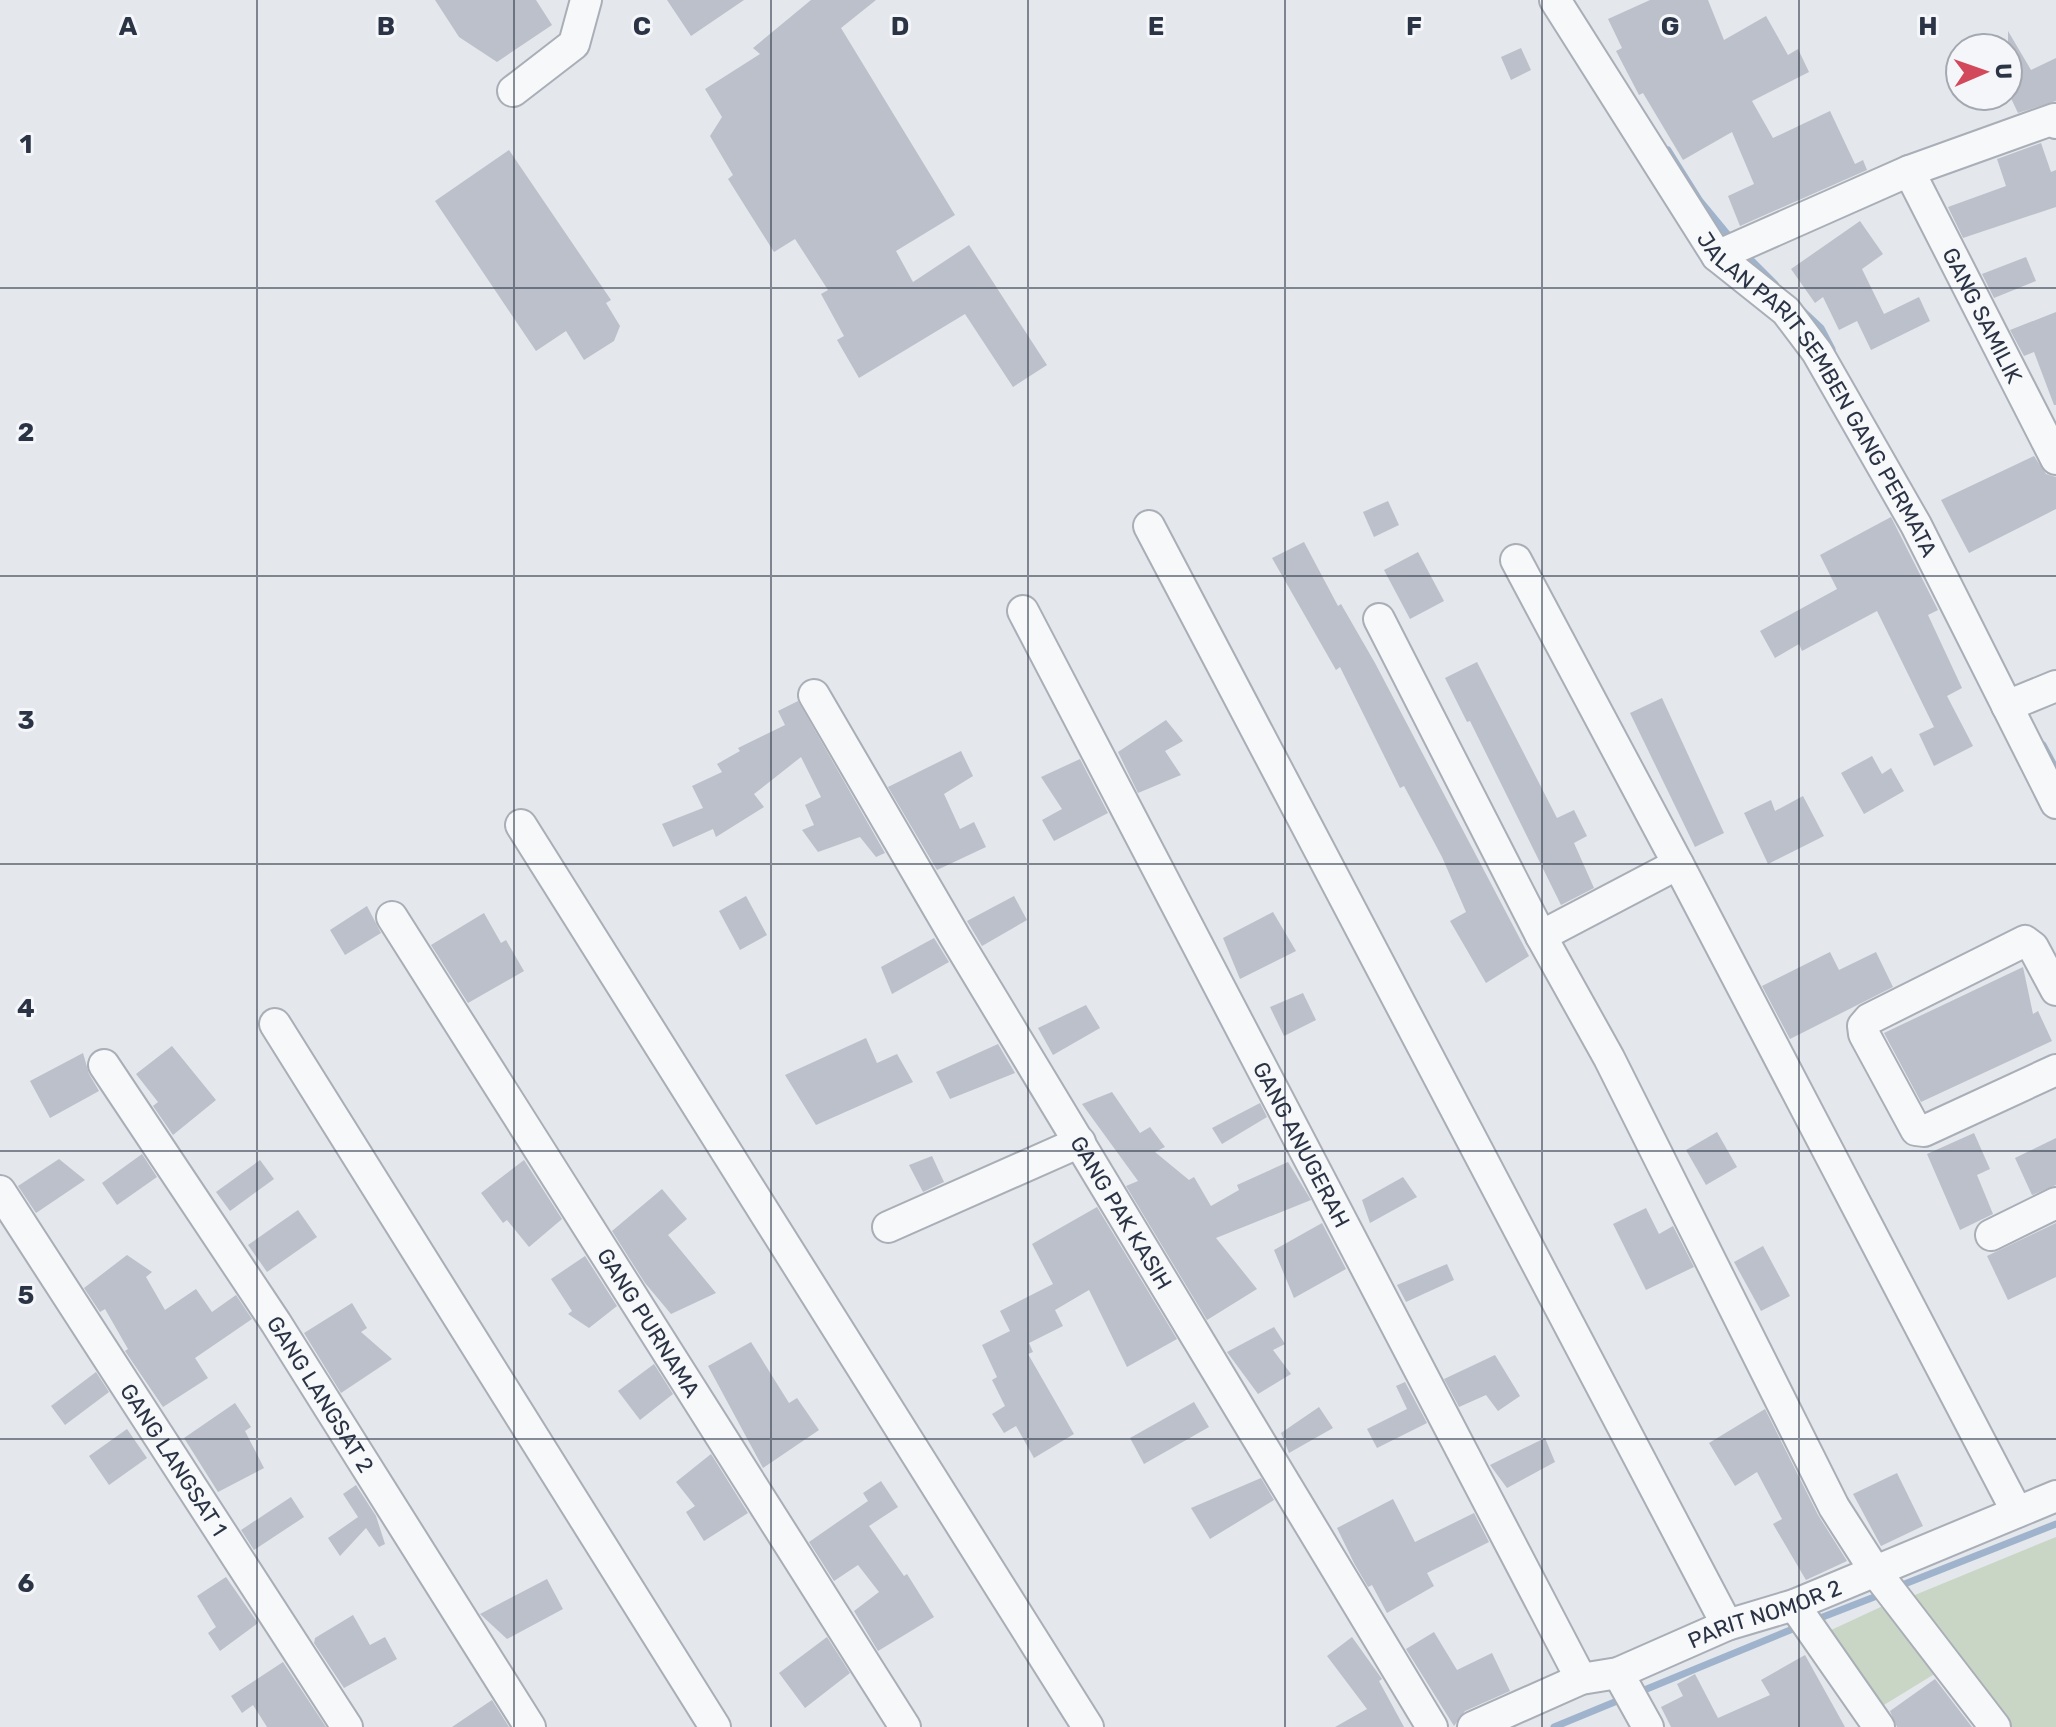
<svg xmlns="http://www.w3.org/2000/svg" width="2056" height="1727" viewBox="0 0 2056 1727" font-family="Rubik,sans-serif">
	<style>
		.green { fill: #c9d6c5 }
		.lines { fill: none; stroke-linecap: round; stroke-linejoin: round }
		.stream { stroke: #9fb4cc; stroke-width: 7 }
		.building { fill: #bbc0ca }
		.minor-casing { stroke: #a9aeb7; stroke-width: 34 }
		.minor { stroke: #f7f8fa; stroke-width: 30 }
		.grid { fill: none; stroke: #2b3445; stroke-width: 2; stroke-opacity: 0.55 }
		.labels { text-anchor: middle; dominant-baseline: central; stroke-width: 6; stroke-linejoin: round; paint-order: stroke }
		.street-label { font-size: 22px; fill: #2b3445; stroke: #f4f6f9 }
		.grid-label { font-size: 26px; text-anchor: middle; font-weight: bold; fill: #2b3445; stroke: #f4f6f9; stroke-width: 6; stroke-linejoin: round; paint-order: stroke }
	</style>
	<rect width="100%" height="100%" fill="#e4e7ec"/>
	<g class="green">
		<polygon points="2056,1537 2056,1727 2005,1727 1910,1597"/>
		<polygon points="1885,1605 1941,1670 1879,1708 1829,1631"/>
	</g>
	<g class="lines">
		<g class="stream">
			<polyline points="1668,150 1700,201 1733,241"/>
			<polyline points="1744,253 1775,284"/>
			<polyline points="1804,312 1821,328 1832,349"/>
			<polyline points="2043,745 2056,769"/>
			<polyline points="1897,1587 2056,1524"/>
			<polyline points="1815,1620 1882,1594"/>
			<polyline points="1637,1693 1800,1626"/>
			<polyline points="1554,1727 1622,1699"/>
		</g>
	</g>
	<g class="building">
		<polygon points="435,0 536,0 552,25 497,62 459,37"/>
		<polygon points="667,0 744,0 691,36"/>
		<polygon points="811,0 876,0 841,28 955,215 896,251 913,282 969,245 1047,365 1013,387 965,314 859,378 837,340 844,336 821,294 828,290 795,239 774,252 728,179 733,175 710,136 722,117 705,89 760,54 753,48"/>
		<polygon points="1650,0 1708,0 1724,40 1766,16 1788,55 1798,49 1809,72 1752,101 1773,138 1830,111 1855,164 1863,160 1867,170 1740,226 1728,196 1754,184 1732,132 1683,160 1643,93 1639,95 1616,51 1622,48 1608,19"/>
		<polygon points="2008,31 2031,70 2056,58 2056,101 2018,113 2008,92"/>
		<polygon points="1521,48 1531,70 1511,80 1501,57"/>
		<polygon points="2041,143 2051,172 2056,170 2056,207 1963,238 1948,207 2006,186 1997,159"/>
		<polygon points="509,150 611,300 606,303 620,326 614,341 584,360 566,331 536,351 435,201"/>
		<polygon points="1860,221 1883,254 1862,269 1884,314 1919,297 1930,321 1871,350 1857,321 1839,330 1823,297 1815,303 1791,269"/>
		<polygon points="2026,257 2036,281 1994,298 1982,274"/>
		<polygon points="2056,312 2056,405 2054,405 2034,352 2024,356 2010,330"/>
		<polygon points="2034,456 2046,474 2056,477 2056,509 1969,553 1941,500"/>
		<polygon points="1388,501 1399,525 1374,537 1363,512"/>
		<polygon points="1891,517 1938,610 1928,615 1962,688 1947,696 1973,746 1934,766 1919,734 1934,727 1877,611 1802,651 1799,644 1775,658 1760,631 1837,589 1820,555"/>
		<polygon points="1304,542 1338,606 1341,604 1375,663 1529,956 1486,983 1450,921 1466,912 1442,857 1404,786 1400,788 1340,667 1336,670 1272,558"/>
		<polygon points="1418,552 1444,601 1410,619 1384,570"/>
		<polygon points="1477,662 1557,818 1574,810 1587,836 1574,843 1594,888 1561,905 1470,721 1467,722 1445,678"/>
		<polygon points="1662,698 1724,833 1695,847 1630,713"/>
		<polygon points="798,701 885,853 876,857 860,837 818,852 802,830 814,825 805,805 821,797 801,757 754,794 764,807 716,837 713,829 673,847 662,824 703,808 692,786 722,772 717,764 740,751 738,748 785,725 778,711"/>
		<polygon points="1166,720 1183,741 1165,751 1181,775 1138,793 1118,752"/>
		<polygon points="961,751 973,776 944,794 960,829 974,822 986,847 937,870 888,787"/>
		<polygon points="1872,756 1882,774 1891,768 1904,791 1864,814 1841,773"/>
		<polygon points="1080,759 1108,813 1054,841 1042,820 1062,809 1041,777"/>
		<polygon points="1803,796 1824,836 1768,864 1744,813 1771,800 1775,811"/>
		<polygon points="746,896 767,935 740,950 719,911"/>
		<polygon points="1014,896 1027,920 982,946 967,921"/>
		<polygon points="367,906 381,933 345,955 330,930"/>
		<polygon points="1273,912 1296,951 1240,979 1223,938"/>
		<polygon points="484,913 501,943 506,940 524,971 468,1003 431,945"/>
		<polygon points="934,938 949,962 892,994 881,967"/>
		<polygon points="1830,952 1839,970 1876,952 1893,987 1790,1039 1762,986"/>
		<polygon points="2023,967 2033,1014 2038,1011 2052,1041 1921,1102 1884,1033"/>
		<polygon points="1303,993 1316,1020 1284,1036 1270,1007"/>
		<polygon points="1086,1005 1100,1028 1053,1055 1038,1028"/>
		<polygon points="866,1038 877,1063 897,1054 913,1082 816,1125 785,1075"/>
		<polygon points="998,1044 1015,1073 950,1099 936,1072"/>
		<polygon points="172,1046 216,1100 173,1135 153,1106 158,1102 136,1074"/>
		<polygon points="83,1053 89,1074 99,1091 50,1118 30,1081"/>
		<polygon points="1112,1092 1140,1133 1150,1127 1165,1147 1155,1152 1189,1180 1194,1177 1211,1206 1239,1190 1237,1185 1288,1162 1311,1200 1216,1238 1257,1289 1207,1320 1126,1186 1138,1181 1082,1104"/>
		<polygon points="1260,1103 1267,1117 1222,1144 1212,1128"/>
		<polygon points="1717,1132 1737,1167 1706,1185 1686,1150"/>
		<polygon points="1974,1133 1990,1169 1977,1175 1993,1214 1960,1230 1927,1154"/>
		<polygon points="2056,1138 2056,1185 2032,1195 2015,1158"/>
		<polygon points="142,1154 157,1177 117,1205 102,1183"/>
		<polygon points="932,1156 944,1182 923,1192 909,1165"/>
		<polygon points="59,1159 85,1180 36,1213 18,1186"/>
		<polygon points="260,1160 274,1179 230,1211 216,1192"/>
		<polygon points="524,1160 562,1219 529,1247 507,1220 503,1223 481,1193"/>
		<polygon points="1403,1177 1417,1197 1370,1223 1362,1200"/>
		<polygon points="662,1189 687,1219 668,1235 716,1293 671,1314 645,1283 612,1231"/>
		<polygon points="1097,1207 1177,1339 1127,1367 1089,1290 1055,1310 1063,1326 1029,1343 1033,1352 1028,1354 1074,1434 1034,1458 1016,1426 1004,1433 992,1414 1005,1406 992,1380 997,1377 982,1345 1010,1331 1000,1311 1053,1284 1032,1244"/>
		<polygon points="1646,1208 1659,1234 1673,1226 1694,1267 1646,1290 1613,1224"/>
		<polygon points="298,1210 317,1237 267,1272 248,1245"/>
		<polygon points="1322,1223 1346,1269 1294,1298 1274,1250"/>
		<polygon points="2056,1223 2056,1277 2008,1300 1987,1256"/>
		<polygon points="1763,1246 1790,1296 1761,1311 1734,1262"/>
		<polygon points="127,1255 152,1272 146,1277 165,1310 196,1289 212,1312 236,1295 252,1319 195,1358 208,1378 163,1407 125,1351 128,1349 105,1309 100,1312 84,1288"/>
		<polygon points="585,1256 617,1306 589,1328 568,1314 572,1311 551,1279"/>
		<polygon points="1447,1264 1454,1280 1406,1302 1397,1285"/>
		<polygon points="352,1303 367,1328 361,1332 392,1359 341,1393 304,1333"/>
		<polygon points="1274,1327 1285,1344 1273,1350 1291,1374 1258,1394 1227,1352"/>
		<polygon points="751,1342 789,1403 797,1398 819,1430 763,1468 708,1366"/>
		<polygon points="1495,1355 1520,1396 1498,1411 1486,1395 1459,1407 1444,1379"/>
		<polygon points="654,1364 673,1394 640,1420 618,1391"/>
		<polygon points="96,1372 109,1392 65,1425 51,1406"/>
		<polygon points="1405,1382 1427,1423 1377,1448 1367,1429 1407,1409 1396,1386"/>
		<polygon points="1194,1402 1209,1427 1144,1464 1130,1438"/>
		<polygon points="235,1403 251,1427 245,1431 264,1468 218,1492 184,1438"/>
		<polygon points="1319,1407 1333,1428 1289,1453 1281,1433"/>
		<polygon points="1765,1409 1818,1515 1847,1561 1806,1580 1773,1524 1782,1519 1757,1472 1735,1486 1709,1443"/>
		<polygon points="127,1429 147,1458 109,1485 89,1456"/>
		<polygon points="1545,1438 1555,1462 1507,1488 1490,1465"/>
		<polygon points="711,1454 748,1513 704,1541 686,1512 695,1506 676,1482"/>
		<polygon points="1897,1473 1923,1526 1881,1546 1853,1494"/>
		<polygon points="1261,1478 1274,1500 1210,1539 1191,1508"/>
		<polygon points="881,1481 898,1507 869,1526 904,1576 907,1574 934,1617 878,1651 854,1611 879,1592 858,1565 834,1581 809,1542 868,1501 863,1493"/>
		<polygon points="356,1485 376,1516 385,1544 379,1547 366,1528 340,1556 328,1538 358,1517 343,1494"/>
		<polygon points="291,1497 304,1517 254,1550 241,1530"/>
		<polygon points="1393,1499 1415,1542 1474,1513 1489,1542 1427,1573 1434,1586 1387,1613 1372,1585 1368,1587 1354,1563 1337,1528"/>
		<polygon points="226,1577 258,1623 220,1651 208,1633 216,1627 197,1596"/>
		<polygon points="547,1579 563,1609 507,1639 480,1614"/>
		<polygon points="353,1615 370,1645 385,1637 397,1659 344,1688 314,1643 315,1638"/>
		<polygon points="1434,1632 1457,1670 1492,1653 1510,1691 1465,1711 1454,1726 1406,1649"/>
		<polygon points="827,1637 850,1673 805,1708 779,1673"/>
		<polygon points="1352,1637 1382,1679 1379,1681 1404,1727 1335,1727 1367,1709 1327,1656"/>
		<polygon points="1805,1655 1845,1727 1671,1727 1661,1707 1683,1696 1677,1684 1695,1674 1718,1718 1770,1695 1761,1680"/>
		<polygon points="283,1662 326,1727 267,1727 253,1705 242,1713 231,1696"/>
		<polygon points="1935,1679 1972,1727 1897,1727 1890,1711"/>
		<polygon points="492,1700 509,1727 452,1727"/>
	</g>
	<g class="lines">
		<defs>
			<g id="minor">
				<path id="s1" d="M1555,0l162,256 69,55 31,41 99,173 140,278"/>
				<polyline points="513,91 574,44 586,0"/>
				<path id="s2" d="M1909,171l147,288"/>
				<polyline points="1717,256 1909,171 2054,119 2056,123"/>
				<polyline points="1149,526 1727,1625"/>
				<polyline points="1516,560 1678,864 1541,936"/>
				<path id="s3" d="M1023,611l558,1068"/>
				<polyline points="1379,619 1541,936 1609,1058 1834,1507 1875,1571 1995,1727"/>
				<path id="s4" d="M814,695l141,242 477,790"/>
				<polyline points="2007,706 2056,686"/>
				<polyline points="521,825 1088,1727"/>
				<polyline points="1678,864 2017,1512"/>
				<path id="s5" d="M392,917l513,810"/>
				<polyline points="2056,990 2033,947 2025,941 1869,1019 1863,1026 1864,1034 1916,1130 1924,1131 2056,1070"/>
				<polyline points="275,1024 715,1727"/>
				<path id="s6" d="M104,1065l172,258 254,404"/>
				<path id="s7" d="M0,1191l347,536"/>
				<polyline points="888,1227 1080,1142"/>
				<polyline points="1991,1235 2056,1203"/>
				<polyline points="1794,1605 1879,1727"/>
				<polyline points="1618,1673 1648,1727"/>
				<path id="s8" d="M1473,1727l108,-48 37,-6 109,-48 67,-20 262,-109"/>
			</g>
		</defs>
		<use href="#minor" class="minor-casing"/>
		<use href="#minor" class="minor"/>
	</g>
	<path class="grid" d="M257,0v1727M514,0v1727M771,0v1727M1028,0v1727M1285,0v1727M1542,0v1727M1799,0v1727M0,288h2056M0,576h2056M0,864h2056M0,1151h2056M0,1439h2056"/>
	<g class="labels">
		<g class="street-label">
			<text stroke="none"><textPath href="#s2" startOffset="162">GANG SAMILIK</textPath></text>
			<text stroke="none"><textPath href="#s1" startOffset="476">JALAN PARIT SEMBEN GANG PERMATA</textPath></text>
			<text stroke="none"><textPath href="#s3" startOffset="602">GANG ANUGERAH</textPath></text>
			<text stroke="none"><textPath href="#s4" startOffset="602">GANG PAK KASIH</textPath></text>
			<text stroke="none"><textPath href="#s5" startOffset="480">GANG PURNAMA</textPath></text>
			<text stroke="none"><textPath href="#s6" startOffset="394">GANG LANGSAT 2</textPath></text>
			<text stroke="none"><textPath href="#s7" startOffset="320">GANG LANGSAT 1</textPath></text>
			<text stroke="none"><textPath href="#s8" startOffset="314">PARIT NOMOR 2</textPath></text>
		</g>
	</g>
	<g class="grid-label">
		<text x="128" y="35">A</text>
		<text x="386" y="35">B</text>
		<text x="642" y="35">C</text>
		<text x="900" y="35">D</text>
		<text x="1156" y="35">E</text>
		<text x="1414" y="35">F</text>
		<text x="1670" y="35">G</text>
		<text x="1928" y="35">H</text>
		<text x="26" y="153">1</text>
		<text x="26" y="441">2</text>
		<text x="26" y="729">3</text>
		<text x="26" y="1017">4</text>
		<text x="26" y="1304">5</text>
		<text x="26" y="1592">6</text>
	</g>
	<g transform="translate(1984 72) rotate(88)"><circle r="38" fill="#f4f6f9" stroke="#a4a8b1" stroke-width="2"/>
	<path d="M0-6L14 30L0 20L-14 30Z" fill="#d1495b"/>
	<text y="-12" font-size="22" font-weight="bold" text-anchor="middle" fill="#2b3445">U</text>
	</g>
</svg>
